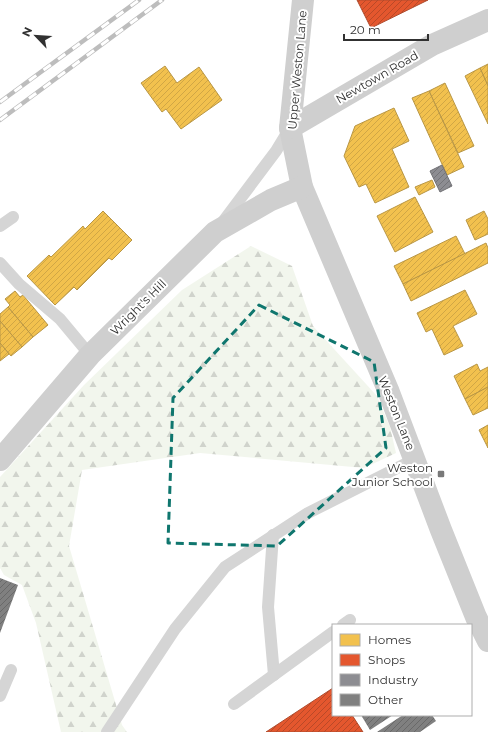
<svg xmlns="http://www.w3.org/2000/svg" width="488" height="732" viewBox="0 0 488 732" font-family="Montserrat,sans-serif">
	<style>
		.forest { fill: url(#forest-firs) }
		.homes { fill: url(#homes-hatch); stroke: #b89645 }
		.shops { fill: url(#shops-hatch); stroke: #ae4c2f }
		.industry { fill: url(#industry-hatch); stroke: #717175 }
		.building { fill: url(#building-hatch) }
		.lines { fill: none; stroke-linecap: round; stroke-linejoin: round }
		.lane { stroke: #d5d5d5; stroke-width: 12 }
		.secondary { stroke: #cfcfcf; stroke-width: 22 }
		.rail-casing { stroke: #bdbdbd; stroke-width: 4.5 }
		.rail { stroke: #fff; stroke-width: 3; stroke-dasharray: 9; stroke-linecap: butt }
		.marked { fill: none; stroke: #0f766e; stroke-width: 3; stroke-dasharray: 8 5; stroke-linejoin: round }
		.poi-dot { fill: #797979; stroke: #fff; stroke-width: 1.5 }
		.labels { text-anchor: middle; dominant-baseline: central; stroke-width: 4; stroke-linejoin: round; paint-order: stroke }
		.street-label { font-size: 12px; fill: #313131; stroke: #fff }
		.poi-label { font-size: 12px; fill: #313131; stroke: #fff; text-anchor: end }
	</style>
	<defs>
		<pattern id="forest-firs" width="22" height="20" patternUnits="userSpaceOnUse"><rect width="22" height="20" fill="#f2f6ed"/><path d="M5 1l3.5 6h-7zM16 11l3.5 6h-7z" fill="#d0d3cc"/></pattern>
		<pattern id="homes-hatch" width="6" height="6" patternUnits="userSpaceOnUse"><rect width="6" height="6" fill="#f2c14e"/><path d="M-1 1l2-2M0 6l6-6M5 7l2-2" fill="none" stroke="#d0a645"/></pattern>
		<pattern id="shops-hatch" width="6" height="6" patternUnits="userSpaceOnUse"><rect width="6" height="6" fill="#e4572e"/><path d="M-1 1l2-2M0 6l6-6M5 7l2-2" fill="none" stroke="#b94928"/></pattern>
		<pattern id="industry-hatch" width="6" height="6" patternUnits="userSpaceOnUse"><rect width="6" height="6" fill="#8d8d92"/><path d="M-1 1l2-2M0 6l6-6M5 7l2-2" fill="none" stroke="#747478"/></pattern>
		<pattern id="building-hatch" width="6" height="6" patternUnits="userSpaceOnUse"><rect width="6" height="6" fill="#808080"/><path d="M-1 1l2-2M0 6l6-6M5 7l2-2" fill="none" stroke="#696969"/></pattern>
	</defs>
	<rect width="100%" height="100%" fill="#fff"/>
	<polygon class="forest" points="251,246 292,266 313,326 377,396 390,427 396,453 364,468 200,453 82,470 69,546 122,725 127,732 61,732 36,623 22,585 4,575 0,568 0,477 84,385 182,290"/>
	<g class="homes">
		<polygon points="488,64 488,86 480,68"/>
		<polygon points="165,66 177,83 199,67 222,100 181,129 166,109 162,112 141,83"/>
		<polygon points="480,68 488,86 488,124 465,76"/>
		<polygon points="445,83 474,146 458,153 429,91"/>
		<polygon points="429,91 464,167 447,175 412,98"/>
		<polygon points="394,108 409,141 392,149 409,187 375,203 366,184 359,187 344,156 355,126"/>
		<polygon points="432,180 435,187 419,195 415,187"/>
		<polygon points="415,197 433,232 395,252 377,216"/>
		<polygon points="103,211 132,240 112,260 109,258 77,290 74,287 55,305 27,276 49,255 51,257 83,226 85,229"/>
		<polygon points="484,211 488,219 488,234 475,240 466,220"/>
		<polygon points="456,236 465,254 403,284 394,266"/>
		<polygon points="486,243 488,248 488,263 411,301 403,284"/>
		<polygon points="465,290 477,314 453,326 463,346 444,355 432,329 426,332 417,313"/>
		<polygon points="15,291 20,297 23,295 48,325 33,337 8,307 10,305 5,299"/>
		<polygon points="8,307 33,337 22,347 0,321 0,314"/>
		<polygon points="0,321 22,347 11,356 0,343"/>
		<polygon points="0,343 9,354 0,361"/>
		<polygon points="477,364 480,371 488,367 488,387 465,399 454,376"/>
		<polygon points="488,387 488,408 473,415 465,399"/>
		<polygon points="488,425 488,448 479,430"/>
	</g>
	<g class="shops">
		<polygon points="357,0 428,0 371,28"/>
		<polygon points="333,688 333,715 352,715 363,732 266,732"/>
	</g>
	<polygon class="industry" points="442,165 452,186 440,192 430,171"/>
	<g class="building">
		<polygon points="0,578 18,585 0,633"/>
		<polygon points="361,715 393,715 370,730"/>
		<polygon points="403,715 432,715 436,721 420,732 377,732"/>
	</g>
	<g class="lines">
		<g class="lane">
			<polyline points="222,223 276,151 290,128"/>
			<polyline points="0,226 13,217"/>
			<polyline points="0,263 19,284 60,319 90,355"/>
			<polyline points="273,535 268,607 274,675"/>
			<polyline points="343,625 350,620"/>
			<polyline points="0,696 11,670"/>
			<polyline points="234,704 333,632"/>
			<polyline points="107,732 175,629 225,567 308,513 415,459"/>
		</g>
		<g class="secondary">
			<polyline points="303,0 290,128 302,187 388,390 441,530 476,617 488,641"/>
			<polyline points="290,128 432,45 488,20"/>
			<polyline points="0,460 90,355 215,232 271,200 302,187"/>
		</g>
		<defs>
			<g id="rail">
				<polyline points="0,102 139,0"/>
				<polyline points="0,120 162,0"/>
			</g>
		</defs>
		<use href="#rail" class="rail-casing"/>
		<use href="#rail" class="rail"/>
	</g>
	<path class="marked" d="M259,305l115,57 12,86 -109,98 -109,-3 5,-145z"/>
	<rect class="poi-dot" x="437" y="470" width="8" height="8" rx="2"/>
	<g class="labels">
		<g class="street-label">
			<text transform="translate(297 70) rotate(-85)">Upper Weston Lane</text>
			<text transform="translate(377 77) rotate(-30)">Newtown Road</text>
			<text transform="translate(138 307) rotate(-45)">Wright's Hill</text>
			<text transform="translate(397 413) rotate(68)">Weston Lane</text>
		</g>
		<g class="poi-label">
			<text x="433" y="467">Weston<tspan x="433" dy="14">Junior School</tspan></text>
		</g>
	</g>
	<rect x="332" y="624" width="140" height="92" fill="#ffffff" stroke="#adadad"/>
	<rect x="340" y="634" width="20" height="12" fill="#f2c14e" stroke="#adadad"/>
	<text x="368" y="644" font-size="12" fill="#313131">Homes</text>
	<rect x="340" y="654" width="20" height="12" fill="#e4572e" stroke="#adadad"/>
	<text x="368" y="664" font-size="12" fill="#313131">Shops</text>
	<rect x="340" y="674" width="20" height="12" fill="#8d8d92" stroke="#adadad"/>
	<text x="368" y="684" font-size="12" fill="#313131">Industry</text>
	<rect x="340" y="694" width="20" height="12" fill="#808080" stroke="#adadad"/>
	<text x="368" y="704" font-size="12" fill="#313131">Other</text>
	<g transform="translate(36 36) rotate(295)" stroke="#ffffff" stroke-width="3" paint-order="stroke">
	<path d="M0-3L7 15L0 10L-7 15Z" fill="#313131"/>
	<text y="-6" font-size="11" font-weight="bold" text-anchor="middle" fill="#313131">N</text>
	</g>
	<path d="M344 34v6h84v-6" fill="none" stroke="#313131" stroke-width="2"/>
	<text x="350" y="34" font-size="12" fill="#313131" stroke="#ffffff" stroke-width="3" paint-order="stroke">20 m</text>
</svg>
